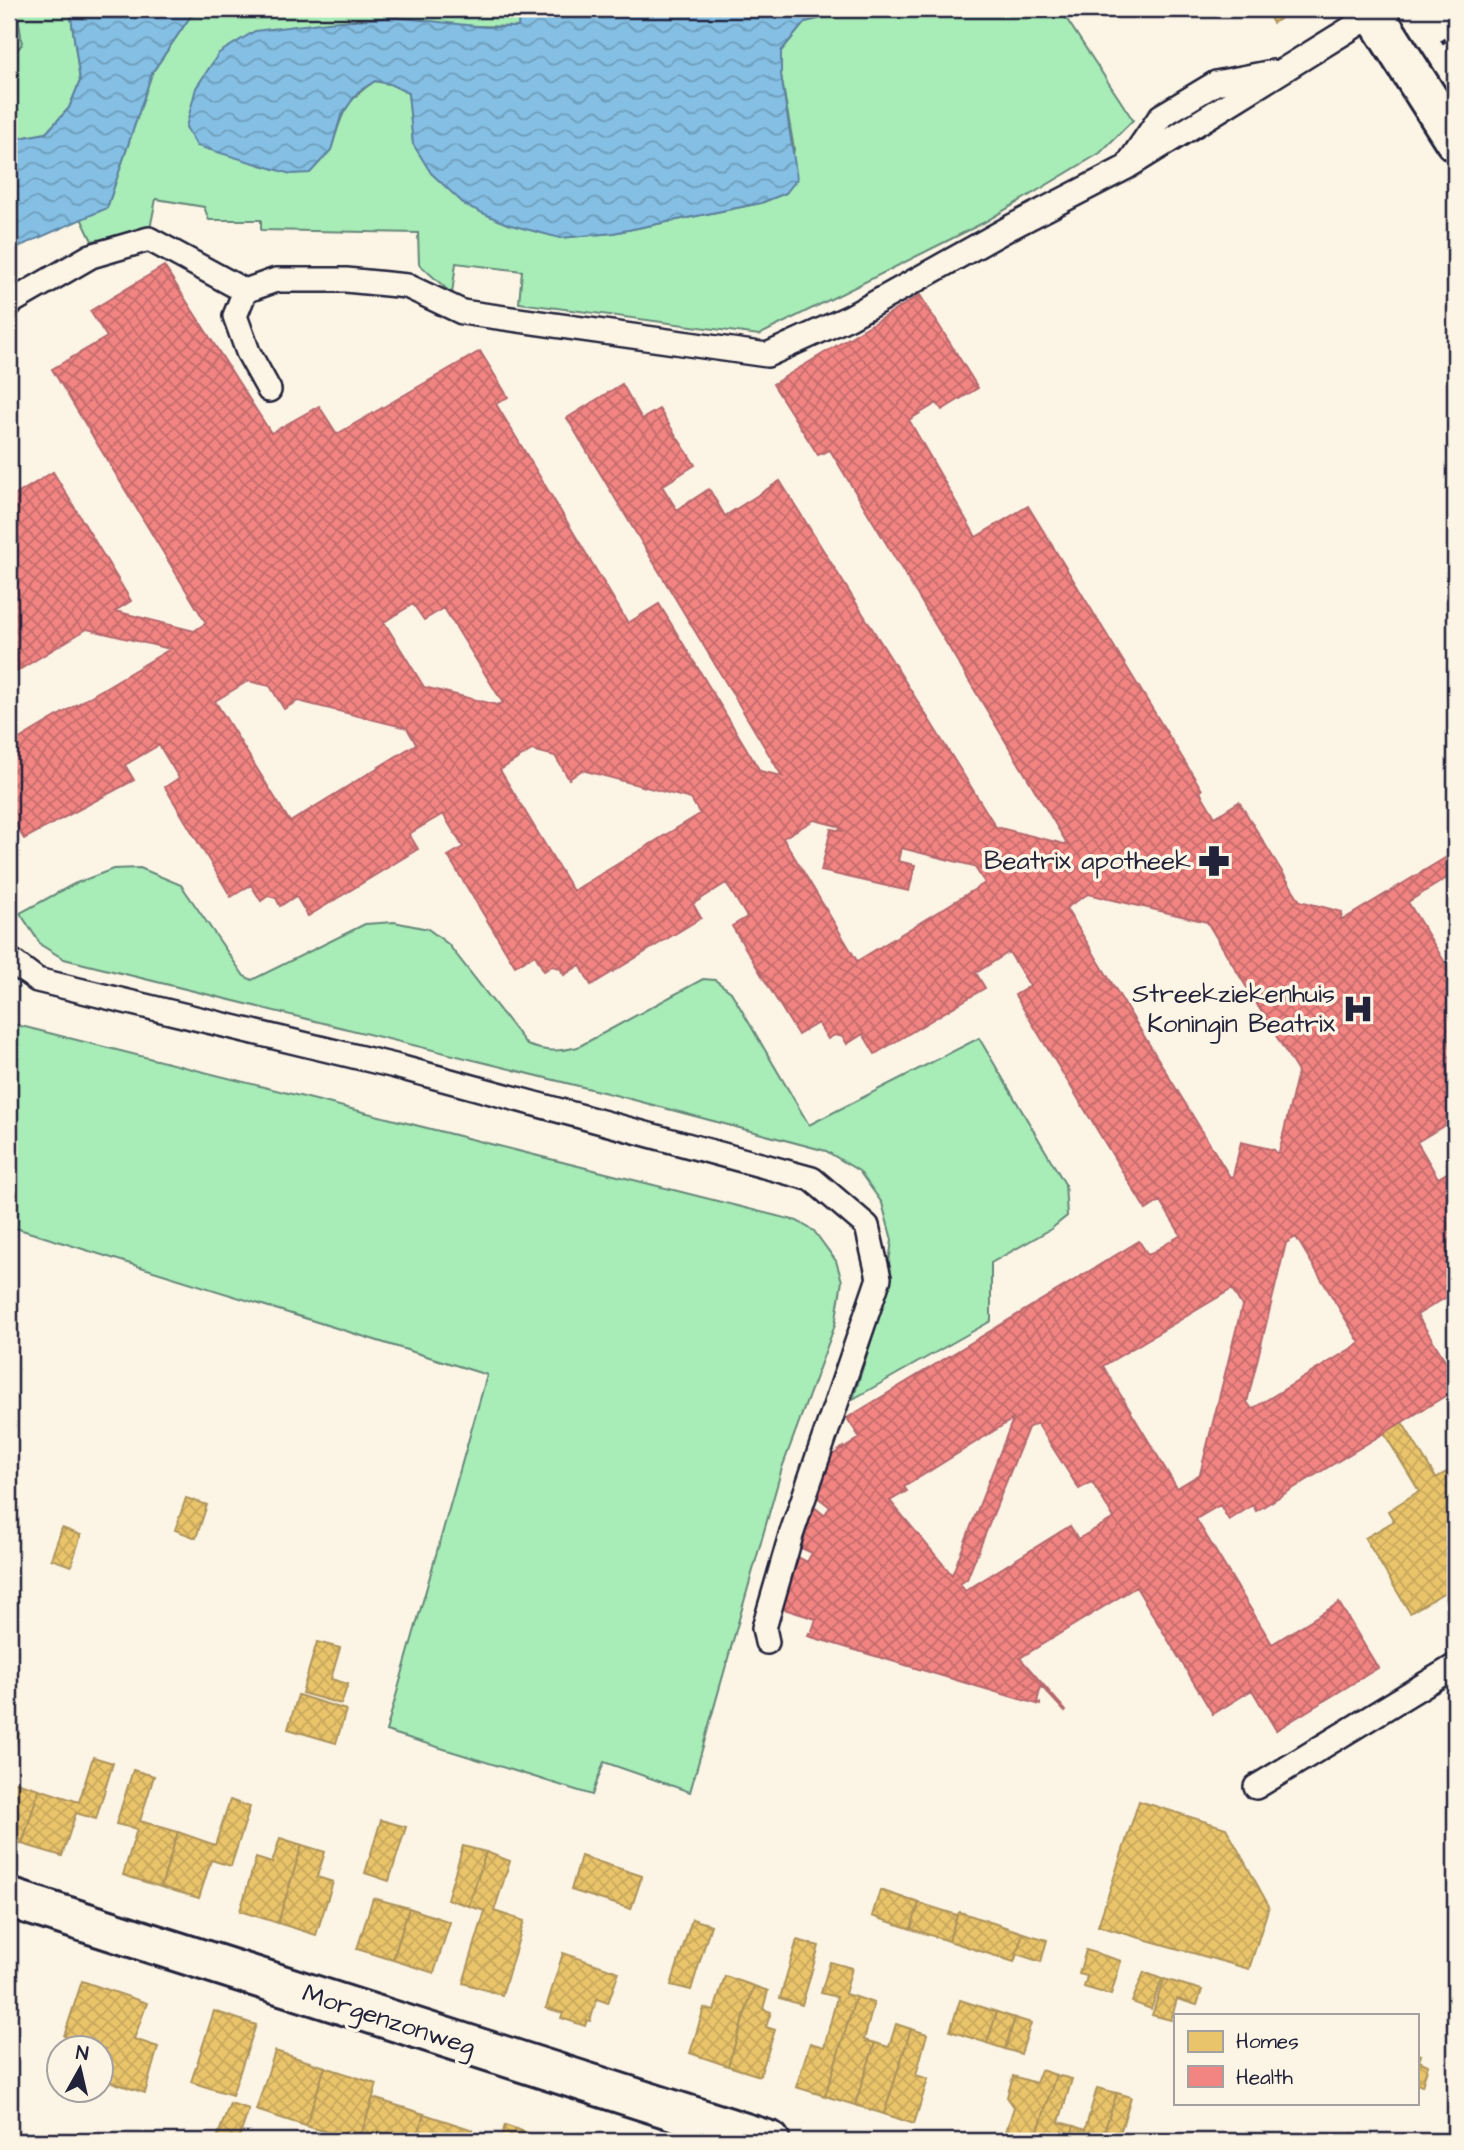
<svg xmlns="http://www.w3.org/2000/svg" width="1464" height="2150" viewBox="0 0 1464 2150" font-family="'Architects Daughter',sans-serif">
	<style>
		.green { fill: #a8ecb7; stroke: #658779; stroke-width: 2 }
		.forest { fill: url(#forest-crowns); stroke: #658779; stroke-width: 2 }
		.water { fill: url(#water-waves); stroke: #5d81a0; stroke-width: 2 }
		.homes { fill: url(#homes-cross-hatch); stroke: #ad935c; stroke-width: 2 }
		.health { fill: url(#health-cross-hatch); stroke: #b4676d; stroke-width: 2; fill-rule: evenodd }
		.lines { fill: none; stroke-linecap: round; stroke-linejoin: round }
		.lane-casing { stroke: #22223b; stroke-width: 28 }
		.street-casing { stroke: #22223b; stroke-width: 44 }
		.secondary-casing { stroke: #22223b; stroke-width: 44 }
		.path { stroke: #22223b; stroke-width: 4.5; stroke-dasharray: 5 5; stroke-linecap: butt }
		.lane { stroke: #fcf5e5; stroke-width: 23 }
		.street { stroke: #fcf5e5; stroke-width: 38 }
		.secondary { stroke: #fcf5e5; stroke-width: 38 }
		.labels { text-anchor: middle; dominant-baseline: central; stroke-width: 7; stroke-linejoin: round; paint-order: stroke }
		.poi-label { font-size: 26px; fill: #22223b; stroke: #fcf5e5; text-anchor: end }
		.street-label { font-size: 26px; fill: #22223b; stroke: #fcf5e5 }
	</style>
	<defs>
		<pattern id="forest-crowns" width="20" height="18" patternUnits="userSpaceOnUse" patternTransform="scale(1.75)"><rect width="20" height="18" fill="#a8ecb7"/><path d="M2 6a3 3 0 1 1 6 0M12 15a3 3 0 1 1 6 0" fill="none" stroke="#90ca9e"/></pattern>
		<pattern id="water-waves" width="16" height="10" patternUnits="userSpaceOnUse" patternTransform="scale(1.75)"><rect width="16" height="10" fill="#85c0e4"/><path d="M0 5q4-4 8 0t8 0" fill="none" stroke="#6c9cba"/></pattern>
		<pattern id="homes-cross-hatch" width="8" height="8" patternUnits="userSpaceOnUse" patternTransform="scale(1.75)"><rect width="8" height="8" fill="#e9c46a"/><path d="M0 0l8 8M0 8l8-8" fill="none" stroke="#c8a85d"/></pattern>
		<pattern id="health-cross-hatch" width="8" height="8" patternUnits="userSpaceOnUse" patternTransform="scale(1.75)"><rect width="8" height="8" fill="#f28482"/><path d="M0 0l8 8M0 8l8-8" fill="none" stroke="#c46c6c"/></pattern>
	</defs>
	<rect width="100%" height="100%" fill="#fcf5e5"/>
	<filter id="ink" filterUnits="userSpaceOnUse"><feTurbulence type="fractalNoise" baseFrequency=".0143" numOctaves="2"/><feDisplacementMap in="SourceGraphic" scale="14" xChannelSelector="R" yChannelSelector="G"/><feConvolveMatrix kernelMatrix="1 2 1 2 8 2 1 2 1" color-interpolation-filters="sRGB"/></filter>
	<g filter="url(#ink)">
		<g class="green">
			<polygon points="17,9 70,9 80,81 69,108 46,133 9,140 9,60 22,44"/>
			<path d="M203,9h317l-2,18 -190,-5 3,128c10,-34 13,-49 44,-69l15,3 18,8 5,52 147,94 53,-5 148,-30 25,-10 8,-44 -13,-74v-24l24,-29 55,-13h200l73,111 -33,33 -117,70 -224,112 -240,-32 3,-32 -66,-8 -4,31 -33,-30 -1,-31 -157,-3v-10h-52l-5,-13 -48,-8 -6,30 -58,12 -11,-23 26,-10 45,-135 38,-56z"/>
			<path d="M140,868l41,17 63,91 8,4 113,-56 29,-2 34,7 20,15 79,101c19,7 31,7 51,2l125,-68 12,1 16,12 78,133 170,-87 86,146 2,32 -16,13 -60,34v58l-138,78 31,-99 8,-60 -10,-37 -23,-32 -33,-20 -207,-55 -555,-137 -23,-14 -21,-32 54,-29 39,-15z"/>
			<polygon points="9,1023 797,1221 814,1231 836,1261 842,1281 835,1325 782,1468 690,1792 604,1762 592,1795 386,1731 487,1375 9,1226"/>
		</g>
		<polygon class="forest" points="9,9 17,9 22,44 9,60"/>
		<g class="water">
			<polygon points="70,9 203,9 190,17 152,73 107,208 9,251 9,140 46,133 69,108 80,81"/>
			<polygon points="520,9 860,9 805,22 781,51 781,75 797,179 786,193 761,203 613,233 560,238 507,224 465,205 431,173 413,144 408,93 390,84 375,81 358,92 341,116 331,150 310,173 291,174 197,146 186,127 196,88 219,53 255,31 328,22 395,17 484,27 518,27"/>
		</g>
		<g class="homes">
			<polygon points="1277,9 1282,17 1273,23 1268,14"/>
			<polygon points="1402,1422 1436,1478 1455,1467 1455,1586 1410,1613 1365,1538 1394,1521 1388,1511 1419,1491 1384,1433"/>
			<polygon points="186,1498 207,1505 196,1538 175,1530"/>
			<polygon points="62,1528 81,1535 71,1566 51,1559"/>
			<polygon points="317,1642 340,1648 331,1679 348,1684 341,1704 302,1693"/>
			<polygon points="298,1695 346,1710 336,1743 288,1729"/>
			<polygon points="9,1731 19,1734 9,1764"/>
			<polygon points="93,1757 113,1763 96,1819 76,1813 62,1856 22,1844 39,1789 79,1802"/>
			<polygon points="133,1770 154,1776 140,1821 178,1832 161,1887 123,1875 137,1829 116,1824"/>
			<polygon points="9,1780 39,1789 22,1844 9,1839"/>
			<polygon points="230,1800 250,1807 231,1866 211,1860 199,1898 161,1887 178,1832 215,1845"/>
			<polygon points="1139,1801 1226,1828 1269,1906 1249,1969 1098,1926"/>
			<polygon points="381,1820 406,1827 389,1881 365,1873"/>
			<polygon points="280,1838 302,1845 278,1923 240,1911 256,1858 272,1863"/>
			<polygon points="302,1845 325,1852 317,1877 333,1882 316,1935 278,1923"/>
			<polygon points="463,1846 486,1852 469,1906 447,1899"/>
			<polygon points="486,1852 510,1861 494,1911 524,1921 502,1995 463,1983 485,1911 469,1906"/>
			<polygon points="581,1856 642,1876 631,1909 571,1890"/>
			<polygon points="880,1890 919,1903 911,1929 872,1916"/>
			<polygon points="373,1898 409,1908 393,1960 357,1949"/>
			<polygon points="919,1903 957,1915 949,1941 911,1929"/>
			<polygon points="409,1908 450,1922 434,1973 393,1960"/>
			<polygon points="960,1912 1023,1933 1014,1962 949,1941 957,1915"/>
			<polygon points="692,1919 711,1925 691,1990 671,1985"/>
			<polygon points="1023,1933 1047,1940 1041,1962 1017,1954 1014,1962"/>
			<polygon points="797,1940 819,1946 802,2005 780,1998"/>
			<polygon points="1086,1950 1121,1961 1111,1995 1084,1987 1087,1976 1079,1974"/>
			<polygon points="563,1953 619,1972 608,2003 597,1999 590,2021 587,2020 585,2026 561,2018 563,2013 546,2008"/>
			<polygon points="830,1962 852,1968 845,1994 856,1997 825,2096 796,2087 810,2043 824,2047 837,1997 821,1993"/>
			<polygon points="1144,1972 1162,1979 1151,2009 1132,2002"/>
			<polygon points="725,1976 754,1986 728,2066 690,2053 704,2008 714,2011"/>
			<polygon points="1164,1979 1202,1990 1197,2005 1177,1999 1171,2020 1152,2015"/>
			<polygon points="82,1981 147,2003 134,2039 158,2047 145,2093 102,2079 102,2060 105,2049 64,2036"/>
			<polygon points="754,1986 768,1991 763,2009 771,2012 766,2027 775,2030 760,2076 728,2066"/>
			<polygon points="856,1997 874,2003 864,2040 875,2043 855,2105 825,2096"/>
			<polygon points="960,2000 997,2012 987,2043 950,2031"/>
			<polygon points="214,2011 256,2025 232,2095 191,2082"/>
			<polygon points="997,2012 1015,2018 1005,2049 987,2043"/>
			<polygon points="1015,2018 1031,2023 1021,2054 1005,2049"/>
			<polygon points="896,2024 911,2029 884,2114 855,2105 875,2043 889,2047"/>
			<polygon points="911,2029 927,2034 916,2075 928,2079 914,2124 884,2114"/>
			<polygon points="275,2051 325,2067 306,2126 256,2110"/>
			<polygon points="1417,2054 1421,2055 1419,2061 1428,2065 1422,2086 1417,2084"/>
			<polygon points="325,2067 377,2084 359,2141 306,2126"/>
			<polygon points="1041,2070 1056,2075 1035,2141 1003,2141 1014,2107 1007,2097 1013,2076 1036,2083"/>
			<polygon points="1056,2075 1072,2079 1059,2122 1074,2126 1069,2141 1035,2141"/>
			<polygon points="1097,2088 1117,2093 1101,2141 1069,2141 1074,2126 1085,2130"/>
			<polygon points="1117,2093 1131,2097 1118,2140 1120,2141 1101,2141"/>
			<polygon points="373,2098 424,2114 416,2141 359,2141"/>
			<polygon points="230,2103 249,2109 238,2141 224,2141 217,2138"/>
			<polygon points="424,2114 473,2130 469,2141 416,2141"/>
			<polygon points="505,2125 545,2139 545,2141 500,2141"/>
			<polygon points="1352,2133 1371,2138 1370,2141 1350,2141"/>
		</g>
		<path class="health" d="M164,266l107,167 48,-27 18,28 143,-83 28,46 -12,7 132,219 31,-19 101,167 22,5 -215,-358 55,-34 20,35 17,-10 36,56 -33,21 15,24 32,-21 16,27 55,-35 216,346 72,18 -238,-395 -12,5 -45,-71 147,-89 58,93 -36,22 -5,-7 -28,17 67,117 52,-31 174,284 -2,2 15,25 24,-15 61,99 42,11 -1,7h3l111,-67v21l-47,29 47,77v140l-38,23 21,36 14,-8 3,5v117l-38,23 38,61v14l-199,121 -3,-6 -24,15 -9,-15 -24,14 76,125 67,-41 39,65 -102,62 -24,-40 -39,24 -77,-127 -116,71 46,53 -1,1 -24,-26 -4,16 3,1v2l-232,-69 1,-3 2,1 5,-15 -35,-11 15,-52 11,6 5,-9 -13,-6 14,-41 11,9 6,-8 -14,-11 12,-37 15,-12v2l17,-11 -13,-20 292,-177 9,14 33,-20 -21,-34 -14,9 -131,-215 15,-9 -21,-34 -33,21 9,15 -110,66 -12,-20 -16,10 -4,-7 -8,-2 -7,4 -10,-16 -20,12 -66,-109 15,-9 -21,-34 -33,21 8,14 -110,67 -11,-20 -16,10 -4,-7 -8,-2 -8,5 -9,-16 -20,11 -67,-110 15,-9 -20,-33 -34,20 9,15 -110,67 -12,-20 -16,10 -4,-8 -8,-2 -7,5 -10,-16 -20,12 -66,-110 14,-9 -20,-33 -34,20 9,15 -110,59 -15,-26v-68l161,-96 -83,-20 -78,47v-72l8,-6 -8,-14v-85l44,-27 78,129 -16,10 79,20 12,-8 -154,-254 55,-32 -17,-26zM413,604l11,16 20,-12 59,95 -6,2 -73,-18 -40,-65zM248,681l22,5 14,23 14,-8 109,27 9,16 -126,78 -75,-121zM532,750l23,6 14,23 13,-9 109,29 9,15 -127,77 -73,-121zM814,820l24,6 4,5 -11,-2 -10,42 88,20 6,-26 -17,-4 3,-13 73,18 11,17 -128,78 -74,-123zM1088,894l119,28 91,150 -19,80 -3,1 -2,-3 -33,-8 -8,34 -3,1 -164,-269zM1296,1237l64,106 -108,66 -5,-7 39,-159zM1232,1289l10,17 -42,168 -23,14 -74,-122zM1013,1419l-61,156 -62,-74 17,-10 -3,-4zM1037,1423l42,66 13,-7 22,36 -36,21 -8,-13 -105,65 -5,-7 7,-5 61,-151z"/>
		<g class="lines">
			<defs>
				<g id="lane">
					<polyline points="1131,160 1161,116 1216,83 1273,72"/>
					<polyline points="9,305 13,301 91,256 149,239 245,291"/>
					<polyline points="269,390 248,352 235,316 245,291 276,280 346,280 407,286 462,312 767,355 850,317 1011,227 1127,167 1374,14"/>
					<polyline points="9,959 37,980 395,1066 812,1179 867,1226 879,1278 791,1535 764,1628 767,1642"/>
					<polyline points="1256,1787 1455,1666"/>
				</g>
				<polyline id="street" points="9,1898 770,2141"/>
				<polyline id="secondary" points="1371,9 1455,141"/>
			</defs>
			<use href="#lane" class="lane-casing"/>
			<use href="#street" class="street-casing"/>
			<use href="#secondary" class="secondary-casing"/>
			<polyline class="path" points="1442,39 1455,59"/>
			<use href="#lane" class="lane"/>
			<use href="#street" class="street"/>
			<use href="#secondary" class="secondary"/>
		</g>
	</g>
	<defs>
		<symbol id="pharmacy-bare" viewBox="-9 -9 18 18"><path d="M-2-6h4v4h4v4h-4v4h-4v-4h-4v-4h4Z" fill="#22223b" stroke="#fcf5e5" stroke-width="2.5" paint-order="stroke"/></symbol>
		<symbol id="hospital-bare" viewBox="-9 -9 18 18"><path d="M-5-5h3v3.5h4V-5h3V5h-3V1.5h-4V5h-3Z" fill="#22223b" stroke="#fcf5e5" stroke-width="2.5" paint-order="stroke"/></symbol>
	</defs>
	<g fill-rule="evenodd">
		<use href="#pharmacy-bare" x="1192" y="839" width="44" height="44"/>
		<use href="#hospital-bare" x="1336" y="987" width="44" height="44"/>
	</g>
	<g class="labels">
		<g class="poi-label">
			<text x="1191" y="861">Beatrix apotheek</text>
			<text x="1335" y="994">Streekziekenhuis<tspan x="1335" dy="30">Koningin Beatrix</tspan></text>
		</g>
		<g class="street-label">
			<text transform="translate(389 2020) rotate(18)">Morgenzonweg</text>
		</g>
	</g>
	<rect width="1464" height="2150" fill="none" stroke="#fcf5e5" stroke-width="35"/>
	<rect x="18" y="18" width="1429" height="2115" fill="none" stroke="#22223b" stroke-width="2.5" filter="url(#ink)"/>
	<rect x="1174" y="2014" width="245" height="91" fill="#fcf5e5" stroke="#a5a1a1" stroke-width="2"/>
	<rect x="1188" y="2031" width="35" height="21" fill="#e9c46a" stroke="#a5a1a1" stroke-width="2"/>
	<text x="1236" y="2048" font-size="21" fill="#22223b">Homes</text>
	<rect x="1188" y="2066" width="35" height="21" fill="#f28482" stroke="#a5a1a1" stroke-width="2"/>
	<text x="1236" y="2084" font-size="21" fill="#22223b">Health</text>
	<g transform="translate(80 2069) rotate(8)"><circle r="33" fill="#fcf5e5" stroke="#a5a1a1" stroke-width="2"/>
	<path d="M0-5L12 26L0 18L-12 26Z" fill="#22223b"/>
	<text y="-10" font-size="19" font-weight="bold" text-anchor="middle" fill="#22223b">N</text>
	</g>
</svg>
